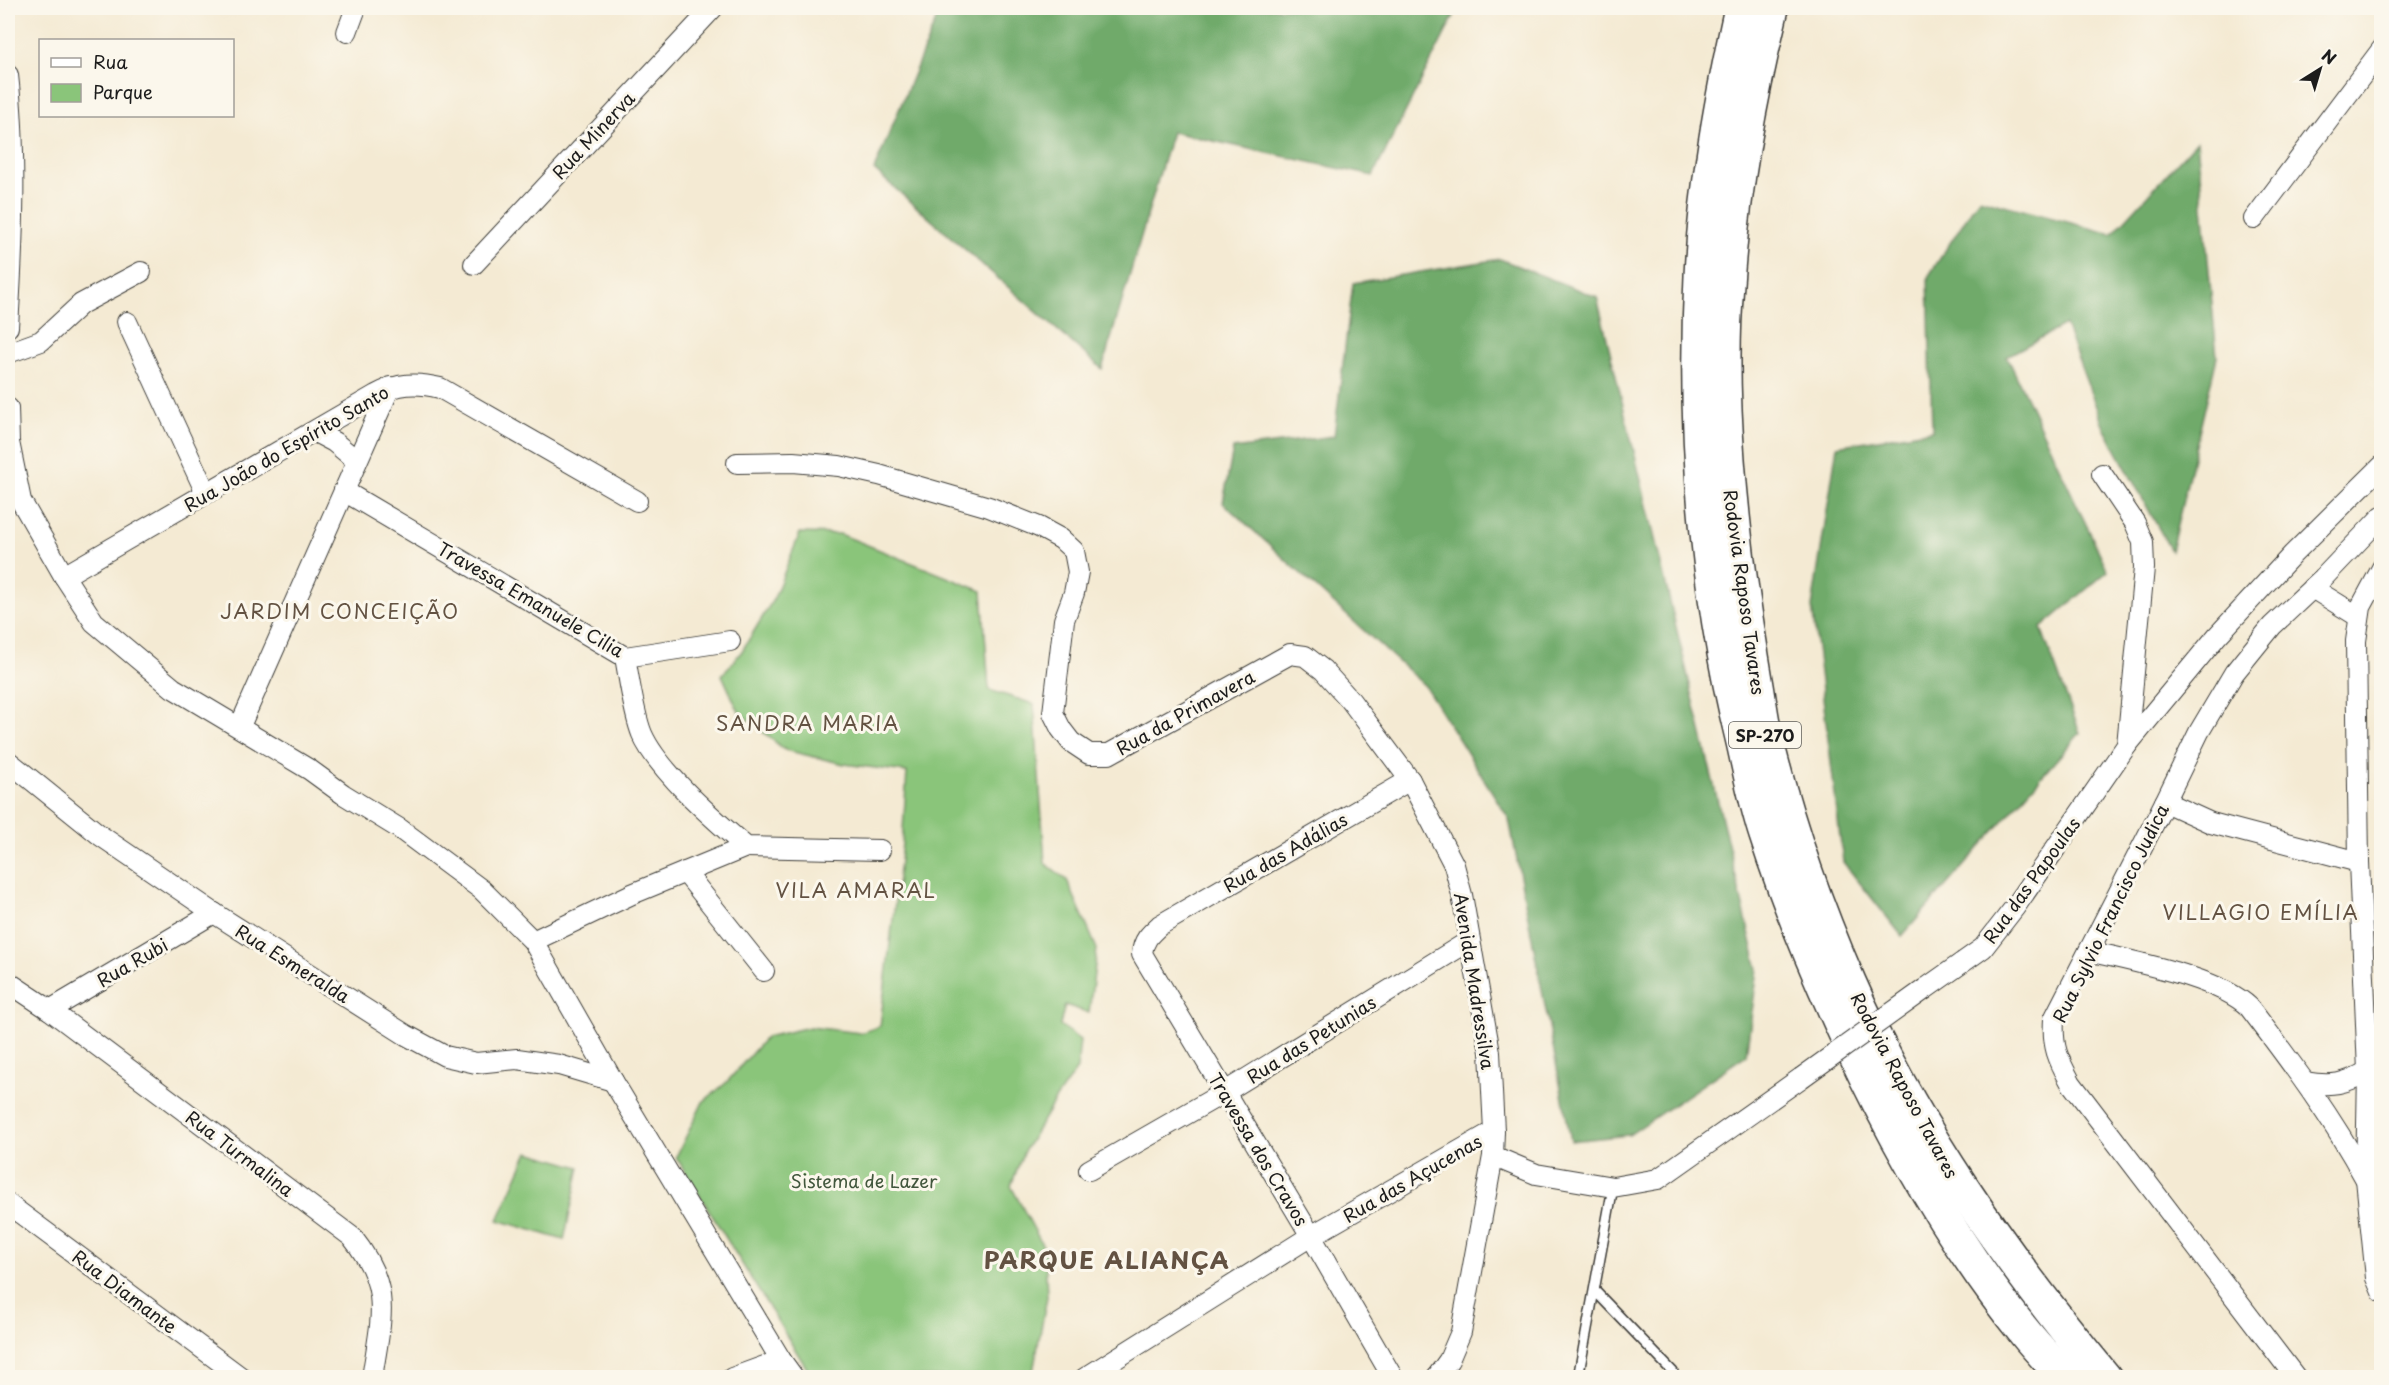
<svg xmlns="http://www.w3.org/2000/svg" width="2389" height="1385" viewBox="0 0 2389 1385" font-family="'Playpen Sans',sans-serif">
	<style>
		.green { fill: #8ac57a; stroke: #53704b; stroke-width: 1.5 }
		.forest { fill: #6faa6a; stroke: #466343; stroke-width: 1.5 }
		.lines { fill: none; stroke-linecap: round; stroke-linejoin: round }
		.lane-casing { stroke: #3c3b37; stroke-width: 12 }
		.street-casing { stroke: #3c3b37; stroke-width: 22 }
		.highway-casing { stroke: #3c3b37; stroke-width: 36 }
		.lane { stroke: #fff; stroke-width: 9 }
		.street { stroke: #fff; stroke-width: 20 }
		.highway { stroke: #fff; stroke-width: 33 }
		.street-bridge-casing { stroke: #3c3b37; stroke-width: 22; stroke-linecap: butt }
		.street-bridge { stroke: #fff; stroke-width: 20 }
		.labels { text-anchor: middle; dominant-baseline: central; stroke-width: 6; stroke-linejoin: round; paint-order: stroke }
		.shield { fill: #fbf7ec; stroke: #5f5e5a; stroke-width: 1.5 }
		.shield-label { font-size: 16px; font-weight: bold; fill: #1c1c1c }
		.street-label { font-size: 18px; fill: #1c1c1c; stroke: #fbf7ec }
		.park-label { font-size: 18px; fill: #42573d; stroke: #fbf7ec }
		.neighbourhood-label { font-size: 20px; letter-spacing: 1.5px; fill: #635242; stroke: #fbf7ec }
		.district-label { font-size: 24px; font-weight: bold; letter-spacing: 1.5px; fill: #635242; stroke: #fbf7ec }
	</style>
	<rect width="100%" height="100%" fill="#fbf7ec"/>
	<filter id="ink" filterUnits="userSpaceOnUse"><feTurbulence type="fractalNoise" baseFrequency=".0167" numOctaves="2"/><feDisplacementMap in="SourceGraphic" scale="12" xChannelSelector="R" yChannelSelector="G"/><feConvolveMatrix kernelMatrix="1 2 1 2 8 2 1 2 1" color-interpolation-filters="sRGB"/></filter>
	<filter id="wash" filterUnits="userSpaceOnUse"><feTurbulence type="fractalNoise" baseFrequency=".008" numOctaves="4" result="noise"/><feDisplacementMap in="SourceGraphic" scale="24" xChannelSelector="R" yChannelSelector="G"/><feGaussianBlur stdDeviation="1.35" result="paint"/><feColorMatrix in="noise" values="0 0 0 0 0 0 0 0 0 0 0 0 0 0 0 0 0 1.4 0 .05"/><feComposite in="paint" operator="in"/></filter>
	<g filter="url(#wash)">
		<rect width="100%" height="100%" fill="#f4ead3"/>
		<g class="green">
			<polygon points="800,533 840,534 982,591 989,690 1034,704 1045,863 1067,880 1097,949 1089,1013 1065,1005 1060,1025 1080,1040 1077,1069 1055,1100 1023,1153 1011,1186 1045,1250 1047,1297 1032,1377 812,1377 676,1157 703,1102 727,1082 766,1037 810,1027 861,1033 880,1026 902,844 907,772 844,764 785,750 739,712 722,675 742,651 774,598"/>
			<polygon points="528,1152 580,1167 564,1240 498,1220"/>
		</g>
		<g class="forest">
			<polygon points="941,8 1456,8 1454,16 1373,176 1172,132 1102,369 874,170"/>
			<polygon points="2197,141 2217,357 2171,551 2104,428 2065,325 2007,356 2108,571 2041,628 2080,733 1902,936 1843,862 1812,607 1837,446 1932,430 1928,277 1979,198 2112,234"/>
			<polygon points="1500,259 1597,297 1758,969 1746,1055 1629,1135 1571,1141 1509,819 1425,686 1223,503 1233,449 1334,436 1353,283"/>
		</g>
	</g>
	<g filter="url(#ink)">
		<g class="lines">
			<defs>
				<g id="lane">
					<polyline points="1595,1291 1673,1372"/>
					<polyline points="1578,1378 1613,1187"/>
				</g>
				<g id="street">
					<polyline points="347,32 356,8"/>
					<path d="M8,75c9,80 5,172 0,252"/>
					<polyline points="2254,219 2382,49"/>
					<polyline points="474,264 713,8"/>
					<polyline points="127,322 206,493"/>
					<polyline points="8,353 41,341 81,304 141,272"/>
					<polyline points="8,408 9,442 21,501 64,576 94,622 173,688 310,770 343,794 400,829 482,890 533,941 613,1081 781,1360 794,1378"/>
					<polyline points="315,432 334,442 357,461"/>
					<polyline points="737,463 793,462 839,466 879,475 989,507 1039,527 1061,539 1074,551 1078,572 1074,593 1064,620 1053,713 1061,729 1071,742 1089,754 1109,754 1290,654 1305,656 1323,670 1351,701 1410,780 1454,865 1462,895 1490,1052 1494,1131 1493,1156 1461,1332 1449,1360 1436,1378"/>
					<polyline points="2102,474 2135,523 2143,542 2144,568 2127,745"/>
					<polyline points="344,491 625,657 730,641"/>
					<polyline points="2382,568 2361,607 2356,641 2359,862 2368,1071 2366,1179 2376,1278 2382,1292"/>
					<path d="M64,576l312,-181c22,-12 40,-13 64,-7l197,113"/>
					<polyline points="2312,588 2359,617"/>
					<path d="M625,657c4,21 9,58 17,77 16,37 73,86 104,113l134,3"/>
					<polyline points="240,726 390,387"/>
					<polyline points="8,761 101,836 214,913 406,1035 445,1056 476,1063 517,1059 559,1065 613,1081"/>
					<polyline points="2165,802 2211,823 2359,862"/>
					<polyline points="685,872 764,971"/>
					<polyline points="533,941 632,894 746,847"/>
					<path d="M2089,951c44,11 129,26 160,56 42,55 83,110 116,171"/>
					<path d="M8,982l42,28 302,227c41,51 29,81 20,141"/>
					<polyline points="1925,989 1983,948 2015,907 2127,745 2217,636 2293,554 2382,466"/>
					<polyline points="50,1010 214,913"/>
					<path d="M2305,1082c27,5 40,2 63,-11"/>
					<polyline points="1493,1156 1536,1174 1613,1187 1658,1179 1801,1078"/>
					<polyline points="1089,1170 1225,1092 1469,941"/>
					<polyline points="8,1204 242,1378"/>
					<polyline points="732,1378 781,1360"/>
					<polyline points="1085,1378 1311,1236 1494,1131"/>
					<path d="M1393,1378l-82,-142 -169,-282c1,-14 8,-20 18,-29l250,-145"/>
					<path d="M2296,1378l-225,-295c-13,-24 -19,-36 -17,-64l111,-217 34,-70 35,-59 38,-47 51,-48 59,-62"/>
				</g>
				<g id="highway">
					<path d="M1741,8c-19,88 -36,178 -40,268 -8,159 4,312 42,466 7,31 13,63 23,93 23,72 53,142 85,211 46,98 106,203 175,288 12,15 26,29 39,44"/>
					<path d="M1772,8c-22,91 -39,182 -45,276 -7,83 -1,168 8,250 5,49 13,98 21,146 4,22 6,44 12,66 20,80 48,160 81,236 63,145 156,275 256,396"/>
				</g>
			</defs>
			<use href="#lane" class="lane-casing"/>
			<use href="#street" class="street-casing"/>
			<use href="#highway" class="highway-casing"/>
			<use href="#lane" class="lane"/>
			<use href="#street" class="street"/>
			<use href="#highway" class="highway"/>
			<defs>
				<polyline id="street-bridge" points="1801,1078 1925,989"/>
			</defs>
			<use href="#street-bridge" class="street-bridge-casing"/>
			<use href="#street-bridge" class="street-bridge"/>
		</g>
	</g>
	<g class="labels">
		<rect class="shield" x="1729" y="722" width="72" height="26" rx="4.5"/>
		<g class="shield-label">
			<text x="1765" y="735">SP-270</text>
		</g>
		<g class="street-label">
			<text transform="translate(593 135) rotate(-47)">Rua Minerva</text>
			<text transform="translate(286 448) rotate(-30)">Rua João do Espírito Santo</text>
			<text transform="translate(1745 592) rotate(82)">Rodovia Raposo Tavares</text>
			<text transform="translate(531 599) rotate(30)">Travessa Emanuele Cilia</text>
			<text transform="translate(1185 712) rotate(-29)">Rua da Primavera</text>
			<text transform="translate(1285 852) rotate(-30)">Rua das Adálias</text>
			<text transform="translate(2031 880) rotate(-54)">Rua das Papoulas</text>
			<text transform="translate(2110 913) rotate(-64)">Rua Sylvio Francisco Judica</text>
			<text transform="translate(132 962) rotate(-30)">Rua Rubi</text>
			<text transform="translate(293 963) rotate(32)">Rua Esmeralda</text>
			<text transform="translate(1475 981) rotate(81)">Avenida Madressilva</text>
			<text transform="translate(1311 1039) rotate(-32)">Rua das Petunias</text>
			<text transform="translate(1905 1085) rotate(62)">Rodovia Raposo Tavares</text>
			<text transform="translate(1259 1149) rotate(59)">Travessa dos Cravos</text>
			<text transform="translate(240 1153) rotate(37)">Rua Turmalina</text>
			<text transform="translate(1412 1178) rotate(-30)">Rua das Açucenas</text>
			<text transform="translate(125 1291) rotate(37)">Rua Diamante</text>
		</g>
		<g class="park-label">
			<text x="864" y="1180">Sistema de Lazer</text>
		</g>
		<g class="neighbourhood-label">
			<text x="340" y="611">JARDIM CONCEIÇÃO</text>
			<text x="808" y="723">SANDRA MARIA</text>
			<text x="856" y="890">VILA AMARAL</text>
			<text x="2261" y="912">VILLAGIO EMÍLIA</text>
		</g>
		<g class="district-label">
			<text x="1107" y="1259">PARQUE ALIANÇA</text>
		</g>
	</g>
	<rect width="2389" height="1385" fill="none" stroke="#fbf7ec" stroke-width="30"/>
	<rect x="39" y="39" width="195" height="78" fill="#fbf7ec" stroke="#a29f99" stroke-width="1.5"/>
	<rect x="51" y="58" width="30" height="9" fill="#ffffff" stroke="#a29f99" stroke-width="1.5"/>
	<text x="93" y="69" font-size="18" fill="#1c1c1c">Rua</text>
	<rect x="51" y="84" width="30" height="18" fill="#8ac57a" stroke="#a29f99" stroke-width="1.5"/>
	<text x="93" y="99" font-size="18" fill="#1c1c1c">Parque</text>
	<g transform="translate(2320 69) rotate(37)" stroke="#fbf7ec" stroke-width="4.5" paint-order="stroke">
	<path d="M0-4.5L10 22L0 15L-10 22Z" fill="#1c1c1c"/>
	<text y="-9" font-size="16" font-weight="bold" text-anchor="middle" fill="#1c1c1c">N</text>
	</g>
</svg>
